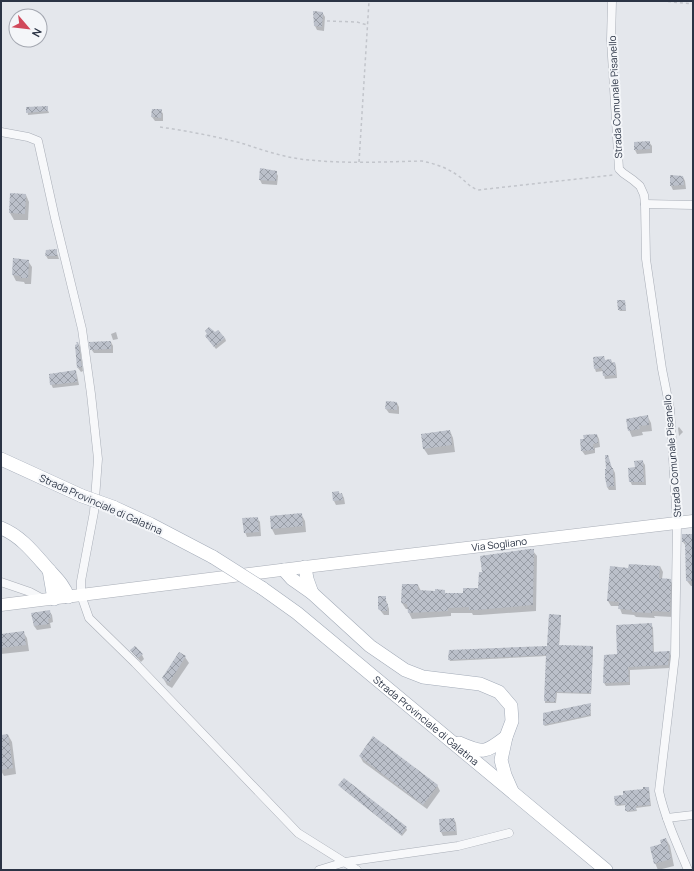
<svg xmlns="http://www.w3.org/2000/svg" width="694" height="871" viewBox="0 0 694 871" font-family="Manrope,sans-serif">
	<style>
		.shadow { fill: #0003 }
		.building { fill: url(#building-cross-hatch) }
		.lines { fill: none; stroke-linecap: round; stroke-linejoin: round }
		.street-casing { stroke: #a9aeb7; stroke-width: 9 }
		.secondary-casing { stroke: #a9aeb7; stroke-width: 13 }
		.primary-casing { stroke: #a3abb8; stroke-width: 14 }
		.path { stroke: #c2c5cb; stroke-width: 1.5; stroke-dasharray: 3 3; stroke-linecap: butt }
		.street { stroke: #f7f8fa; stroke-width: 8 }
		.secondary { stroke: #fff; stroke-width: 12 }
		.primary { stroke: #fff; stroke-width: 13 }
		.primary-bridge-casing { stroke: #a3abb8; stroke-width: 14; stroke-linecap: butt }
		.primary-bridge { stroke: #fff; stroke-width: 13 }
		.labels { text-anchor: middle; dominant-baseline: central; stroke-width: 4; stroke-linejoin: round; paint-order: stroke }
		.street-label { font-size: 10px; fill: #2b3445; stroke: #f4f6f9 }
	</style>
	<defs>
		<pattern id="building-cross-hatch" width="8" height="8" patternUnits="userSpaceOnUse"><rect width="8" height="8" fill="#bbc0ca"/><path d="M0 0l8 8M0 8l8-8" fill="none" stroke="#989da6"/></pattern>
	</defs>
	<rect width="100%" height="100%" fill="#e4e7ec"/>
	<g class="shadow">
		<polygon points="314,12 322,12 325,17 324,31 317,30 315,26"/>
		<polygon points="27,108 47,108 49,113 28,115"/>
		<polygon points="161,110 163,114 163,121 155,121 152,117"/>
		<polygon points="649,142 652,146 652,153 637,154 635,150"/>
		<polygon points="276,172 278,176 277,185 262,184 260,180"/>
		<polygon points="683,177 685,181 686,189 673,190 671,186"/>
		<polygon points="11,194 26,195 29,202 28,220 14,220 10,213"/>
		<polygon points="56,250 59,259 48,259 46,256"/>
		<polygon points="14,260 28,261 32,267 31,284 25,284 24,282 16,281 13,275"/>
		<polygon points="624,301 626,311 620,311 619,310"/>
		<polygon points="116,332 118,339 113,340 111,334"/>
		<polygon points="225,338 226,341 216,349 208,339"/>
		<polygon points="111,342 113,346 113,353 94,353 91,349"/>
		<polygon points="78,343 80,347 83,371 81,372 78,368"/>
		<polygon points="603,357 605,361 611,361 613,363 615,363 616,366 617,378 605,379 603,371 596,372 595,369"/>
		<polygon points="75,371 77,375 79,385 53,388 51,384"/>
		<polygon points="397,403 399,407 399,414 389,413 386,409"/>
		<polygon points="648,417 651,423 652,431 642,432 643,435 632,437 629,430"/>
		<polygon points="679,427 683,432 679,436 678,428"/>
		<polygon points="450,431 453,438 455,452 428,455 424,449"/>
		<polygon points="597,435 599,439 600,447 595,448 595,453 585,455 582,451"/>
		<polygon points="643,462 645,465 646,485 632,485 630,481 636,468"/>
		<polygon points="613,469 615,473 616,490 609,490 607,487"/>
		<polygon points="339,492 340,495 342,494 344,498 345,504 336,505 334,501 333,493"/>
		<polygon points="301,514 305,521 306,532 275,535 272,529"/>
		<polygon points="257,518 260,522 261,536 247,537 245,532"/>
		<polygon points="693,535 693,586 691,586 687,581 686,546 683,542"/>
		<polygon points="533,551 537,556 536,611 480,615 473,615 472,613 451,613 451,616 412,619 409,613 409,609 406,609 402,603 418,585 421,591 436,592 444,591 446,594 464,594 479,589"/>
		<polygon points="660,566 663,572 662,579 670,580 673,585 673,617 654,616 655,618 636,617 634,615 622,614 619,606 611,606 608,601 629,569"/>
		<polygon points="385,597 389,609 389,615 384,615 379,609"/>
		<polygon points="49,611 52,615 53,622 50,623 51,628 37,630 34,626 32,614"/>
		<polygon points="560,616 561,618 559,646 592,647 593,648 591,694 557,693 556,703 545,703 545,701 547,656 450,661 449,659 548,647"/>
		<polygon points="651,624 653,628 654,653 669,652 671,656 670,668 630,670 630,685 606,686 604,683 618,655"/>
		<polygon points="23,632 27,638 29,651 1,654 1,635"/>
		<polygon points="131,651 142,655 144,659 141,662"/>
		<polygon points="185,657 189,663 172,688 167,685 163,678"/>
		<polygon points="590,704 591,716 545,726 544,725 544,714"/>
		<polygon points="8,735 12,742 16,774 4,776 1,771 1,736"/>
		<polygon points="360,756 437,785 440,791 427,809 363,762"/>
		<polygon points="339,786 406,828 407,830 402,836"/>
		<polygon points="649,790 651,806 636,808 637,811 627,812 626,805 617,806 616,805"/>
		<polygon points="454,819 456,823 457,835 443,836 441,832 440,820"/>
		<polygon points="666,839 670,846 674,866 658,870 655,863"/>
	</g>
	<g class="building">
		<polygon points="313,11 323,12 322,27 314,26"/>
		<polygon points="48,106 48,111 26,113 26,107"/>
		<polygon points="152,109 162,109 161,118 151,117"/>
		<polygon points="650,141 650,149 634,150 634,142"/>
		<polygon points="260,168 277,171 276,181 259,180"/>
		<polygon points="670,175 683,176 684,185 670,186"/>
		<polygon points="10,193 26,194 25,214 9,213"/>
		<polygon points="57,249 57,256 45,256 46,250"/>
		<polygon points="13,258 29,260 28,278 20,278 21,276 12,275"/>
		<polygon points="617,300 625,300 626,310 618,310"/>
		<polygon points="209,327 215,332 218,330 225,338 214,347 205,336 207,334 205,331"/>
		<polygon points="111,341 111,349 90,350 89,342"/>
		<polygon points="76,342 78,342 82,367 77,368 75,345 77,344"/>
		<polygon points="604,356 605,360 611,359 612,363 615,362 616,375 603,376 602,368 594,369 593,357"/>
		<polygon points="76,370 77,382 50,385 49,374"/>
		<polygon points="386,401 397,402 397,410 385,409"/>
		<polygon points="648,415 649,425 639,426 640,429 628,431 626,419"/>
		<polygon points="450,430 452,445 423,449 421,434"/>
		<polygon points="597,434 598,443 593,444 594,450 581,451 580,439 584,439 583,435"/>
		<polygon points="605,455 608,455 612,468 613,468 614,486 607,487 605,478 605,469 606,469"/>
		<polygon points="643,460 644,482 629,482 628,468 635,467 634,461"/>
		<polygon points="339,491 339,494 342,493 343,500 333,501 332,492"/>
		<polygon points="302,513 303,526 271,529 270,516"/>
		<polygon points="258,517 259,532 244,533 242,518"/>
		<polygon points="682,534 693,534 693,581 686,581 685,542 682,542"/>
		<polygon points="529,549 534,549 533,605 476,610 469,610 469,607 448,608 448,611 408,613 407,604 401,603 402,584 418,584 418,590 435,591 435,589 445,590 445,593 463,593 463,588 478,588 479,572 482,572 480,556"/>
		<polygon points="629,564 660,566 659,578 671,579 670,612 652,611 652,613 632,612 632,610 618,609 619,602 607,601 610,566 628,568"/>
		<polygon points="378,596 386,596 386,603 388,604 387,611 381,611 378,609"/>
		<polygon points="50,610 51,618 48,619 49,624 34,626 31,613"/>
		<polygon points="549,614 561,615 559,645 593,646 591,693 556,692 555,702 544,701 546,655 448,660 449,650 547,646"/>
		<polygon points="652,623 653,652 670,651 668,665 628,667 629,682 603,683 604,655 617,654 616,625"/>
		<polygon points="24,631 26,645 1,648 1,634"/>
		<polygon points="135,646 143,654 138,658 130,650"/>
		<polygon points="179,652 186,656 169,683 162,678"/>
		<polygon points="591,703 590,715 543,725 543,713"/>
		<polygon points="8,734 13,768 1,770 1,735"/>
		<polygon points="373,736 438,785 423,805 359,756"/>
		<polygon points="344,778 407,827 401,835 338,785"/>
		<polygon points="643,787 649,787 650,805 636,806 636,810 625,811 625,804 615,805 614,796 623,795 623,791 643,789"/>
		<polygon points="454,818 456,831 440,832 439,819"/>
		<polygon points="666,838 671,859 654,864 650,847 661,844 660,840"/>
	</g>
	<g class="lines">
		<defs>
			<g id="street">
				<path d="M612,1l-1,39 8,129 4,4 10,7 7,6 4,9 1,9 1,55 16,110 8,40 7,114 -2,133 -16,135c6,27 18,53 29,79"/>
				<polyline points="1,132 28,137 38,141 55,218 82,329 91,394 98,459 94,512 81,581 81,595 89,618 135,663 298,833 357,870"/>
				<polyline points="645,204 693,205"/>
				<polyline points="1,582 30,592 43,599"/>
				<polyline points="667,818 693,815"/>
				<polyline points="319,870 345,862 458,846 509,833"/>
			</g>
			<g id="secondary">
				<path id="s1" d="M1,605l304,-38 388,-46"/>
			</g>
			<g id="primary">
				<polyline points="1,459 82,496"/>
				<polyline points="113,507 150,524 213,557"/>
				<path d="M1,528c20,8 33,25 47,41 8,9 16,16 20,28"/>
				<polyline points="305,567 307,579 312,593"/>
				<polyline points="49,570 54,599"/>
				<polyline points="284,570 292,579 312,593 370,646 405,670 423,677 480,684 499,692 511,706 512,721 506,737 501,760 505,775 512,791"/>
				<path id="s2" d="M262,588l35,25 309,257"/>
				<path d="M459,743c25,11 26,10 47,-6"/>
			</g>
		</defs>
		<use href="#street" class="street-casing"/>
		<use href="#secondary" class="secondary-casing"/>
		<use href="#primary" class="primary-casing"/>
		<g class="path">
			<polyline points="662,1 693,4"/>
			<polyline points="327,21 357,22 367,25"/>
			<path d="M160,127c27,4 54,9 81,16 19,6 38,13 59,16 40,5 81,3 122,2 14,3 26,7 38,16 6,5 10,10 18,13l135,-15"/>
			<polyline points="359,162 369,1"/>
		</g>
		<use href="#street" class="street"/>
		<use href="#secondary" class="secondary"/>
		<use href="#primary" class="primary"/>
		<defs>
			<g id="primary-bridge">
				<polyline points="82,496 113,507"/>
				<polyline points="213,557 262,588"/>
			</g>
		</defs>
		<use href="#primary-bridge" class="primary-bridge-casing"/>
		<use href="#primary-bridge" class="primary-bridge"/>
	</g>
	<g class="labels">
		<g class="street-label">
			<text transform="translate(615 97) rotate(-93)">Strada Comunale Pisanello</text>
			<text transform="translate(672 456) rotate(-95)">Strada Comunale Pisanello</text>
			<text transform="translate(101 504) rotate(24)">Strada Provinciale di Galatina</text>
			<text stroke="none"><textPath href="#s1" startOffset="502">Via Sogliano</textPath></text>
			<text stroke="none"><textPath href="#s2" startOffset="211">Strada Provinciale di Galatina</textPath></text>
		</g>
	</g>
	<rect width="694" height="871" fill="none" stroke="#2b3445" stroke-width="4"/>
	<g transform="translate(28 28) rotate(118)"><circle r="19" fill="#f4f6f9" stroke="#a4a8b1"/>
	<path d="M0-3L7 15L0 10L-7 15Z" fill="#d1495b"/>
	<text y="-6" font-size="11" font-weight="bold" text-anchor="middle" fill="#2b3445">N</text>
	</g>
</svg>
